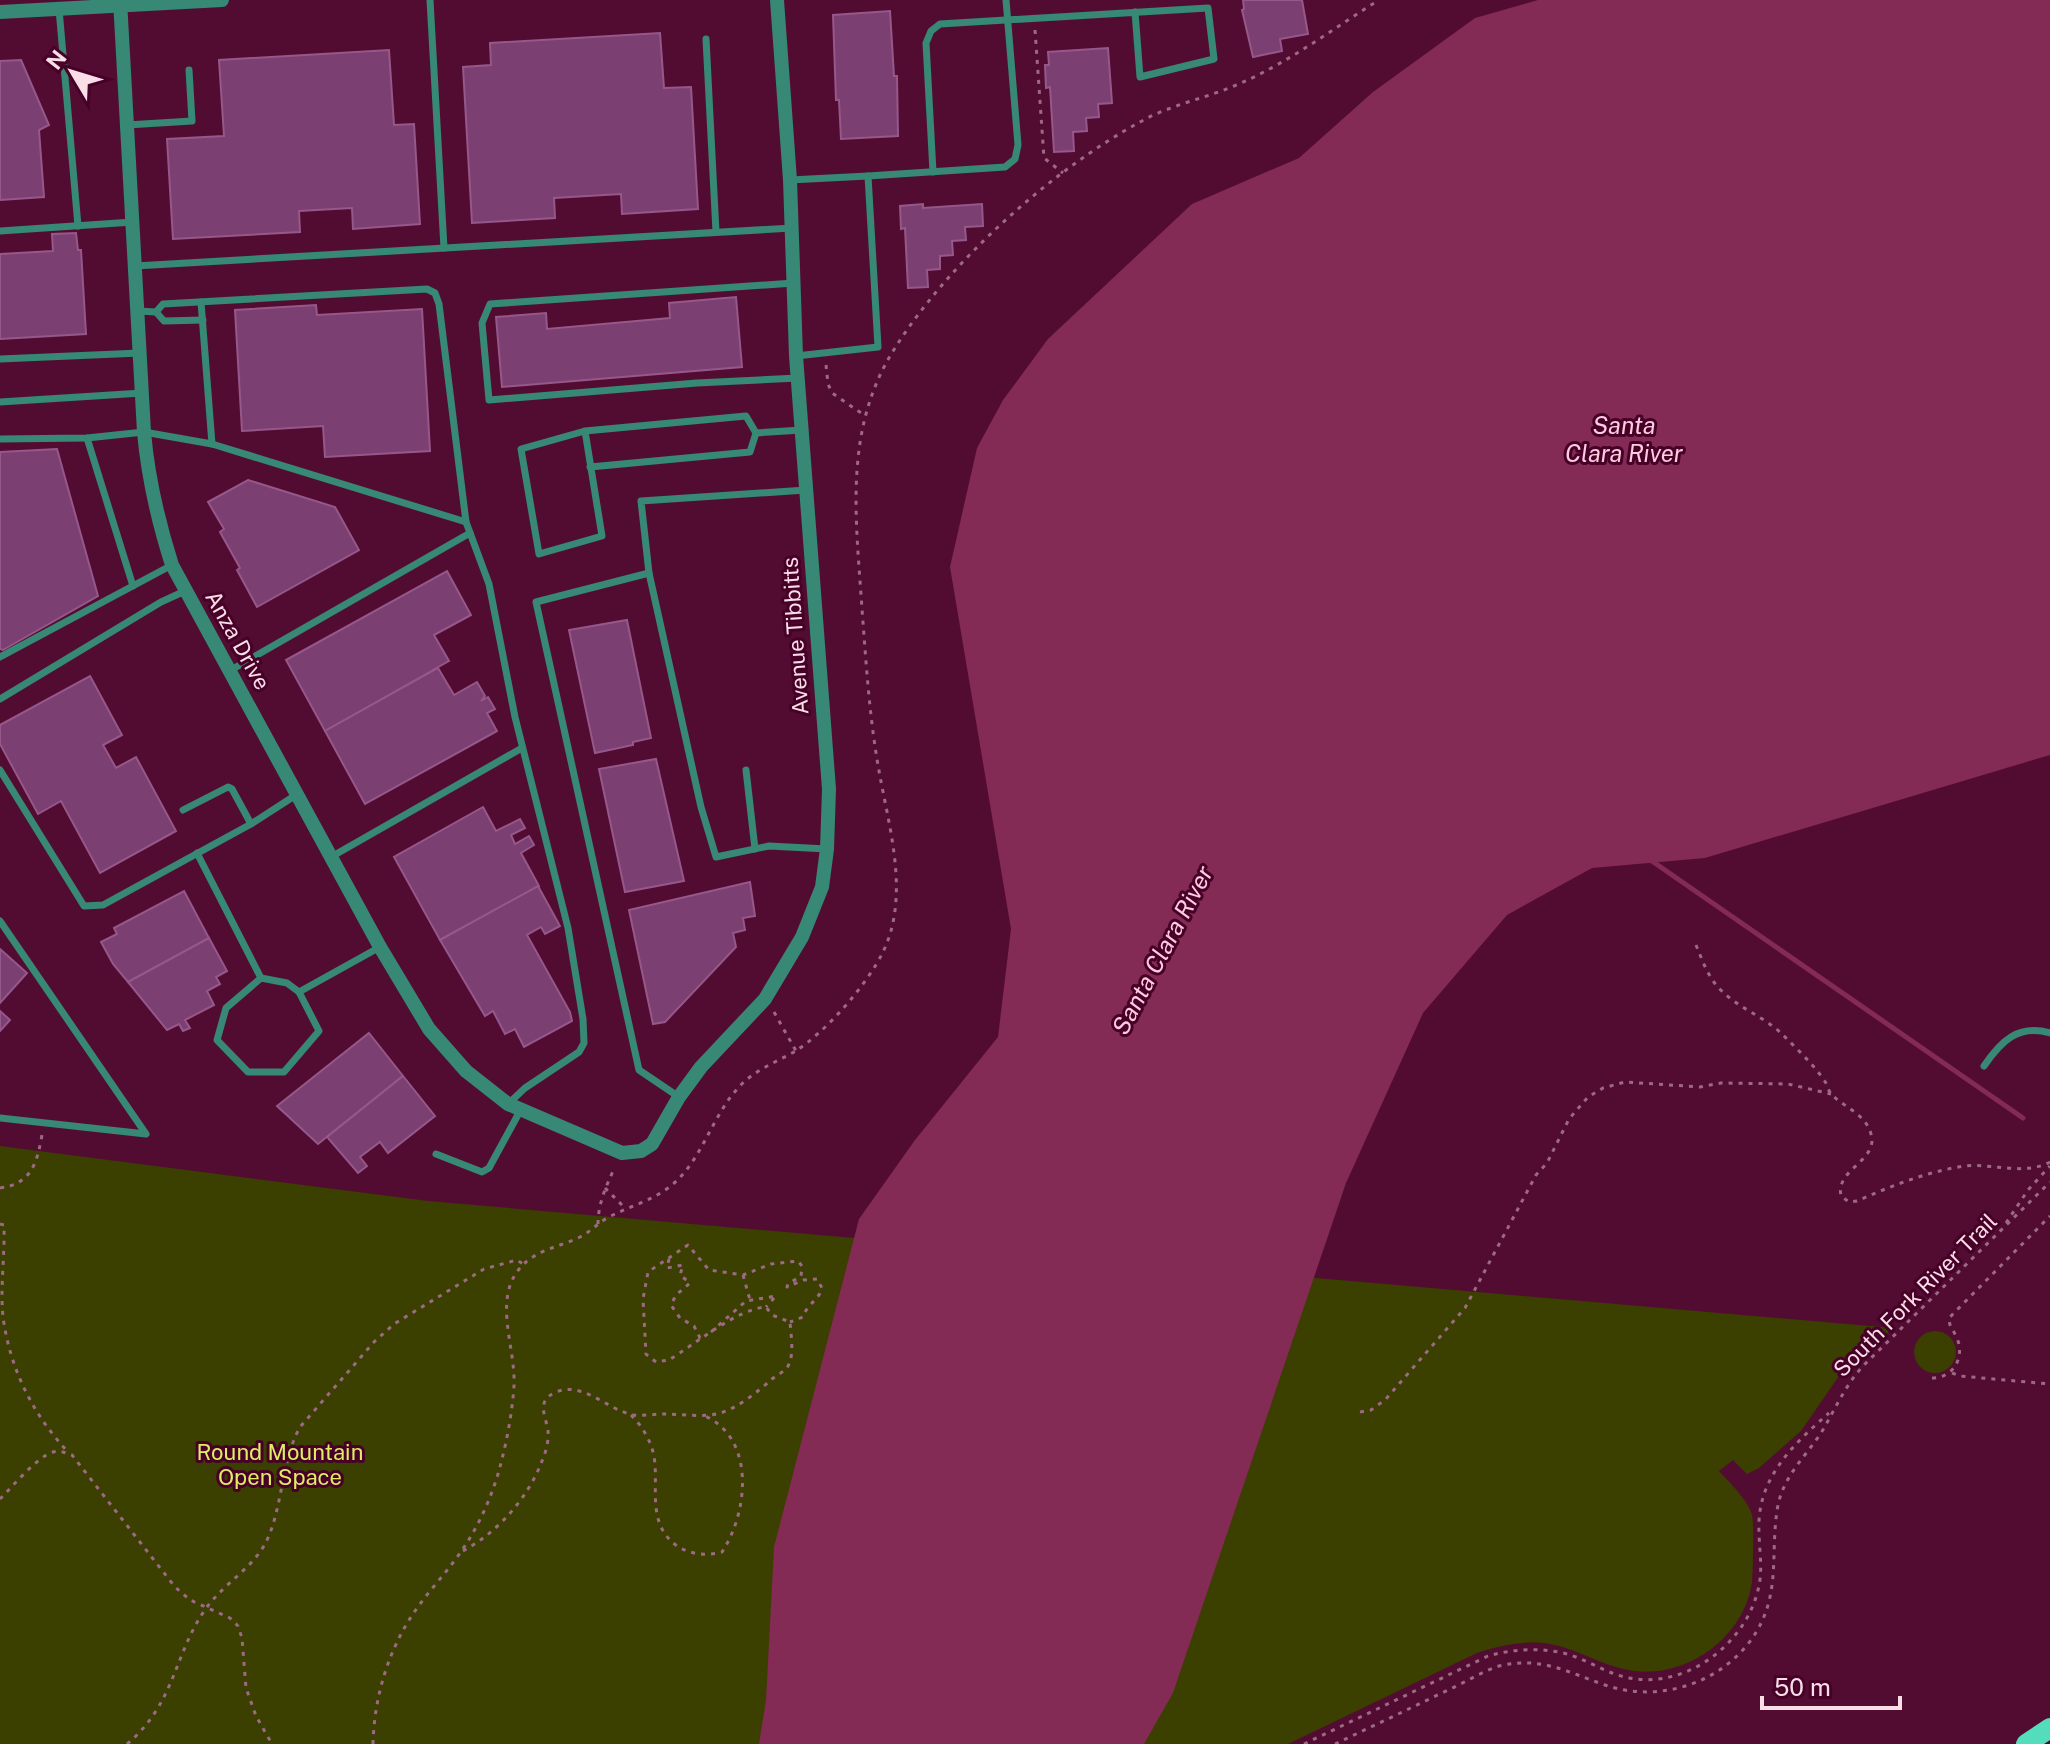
<svg xmlns="http://www.w3.org/2000/svg" width="2050" height="1744" viewBox="0 0 2050 1744" font-family="'Public Sans',sans-serif">
	<style>
		.green { fill: #3b3f00 }
		.water { fill: #832a55 }
		.lines { fill: none; stroke-linecap: round; stroke-linejoin: round }
		.stream { stroke: #832a55; stroke-width: 5 }
		.building { fill: #7c3f71; stroke: #96578a; stroke-width: 2 }
		.path { stroke: #9d6a83; stroke-width: 3; stroke-dasharray: 4 6; stroke-linecap: butt }
		.lane { stroke: #378874; stroke-width: 7 }
		.street { stroke: #378874; stroke-width: 14 }
		.primary { stroke: #53ddbc; stroke-width: 20 }
		.labels { text-anchor: middle; dominant-baseline: central; stroke-width: 6; stroke-linejoin: round; paint-order: stroke }
		.street-label { font-size: 22px; fill: #f9dee8; stroke: #470027 }
		.park-label { font-size: 22px; fill: #dfec64; stroke: #470027 }
		.water-label { font-size: 24px; font-style: italic; fill: #ffcbde; stroke: #470027 }
	</style>
	<rect width="100%" height="100%" fill="#530c31"/>
	<g class="green">
		<path d="M0,1146l428,55 1465,127 -54,48 -38,55 -42,37 -12,6 -14,-14 -14,11c10,11 29,29 33,44 2,5 1,59 0,67 -8,58 -71,101 -128,87 -28,-6 -51,-23 -81,-26 -23,-2 -45,3 -66,10l-189,91h-1288z"/>
		<circle cx="1935" cy="1352" r="21"/>
	</g>
	<polygon class="water" points="1538,0 2050,0 2050,755 1705,858 1592,868 1507,915 1423,1013 1346,1183 1173,1693 1144,1744 759,1744 766,1700 774,1547 859,1219 915,1140 998,1037 1011,929 950,567 977,448 1003,400 1048,339 1192,204 1299,158 1373,92 1475,18"/>
	<g class="lines">
		<polyline class="stream" points="1649,859 2023,1118"/>
	</g>
	<g class="building">
		<polygon points="1243,0 1302,0 1308,34 1280,39 1282,51 1253,57 1242,10 1244,9"/>
		<polygon points="890,11 894,76 897,76 898,136 841,139 839,100 836,100 833,15"/>
		<polygon points="660,33 664,88 691,87 698,209 622,214 621,194 554,198 555,218 472,223 463,67 491,65 490,43"/>
		<polygon points="1108,48 1112,103 1098,104 1099,117 1086,118 1087,131 1073,132 1074,151 1054,152 1050,87 1046,88 1045,65 1049,65 1048,52"/>
		<polygon points="389,50 394,125 414,124 420,224 353,229 352,208 299,211 300,232 173,239 167,139 224,136 219,60"/>
		<polygon points="21,60 49,125 39,130 44,197 0,200 0,61"/>
		<polygon points="923,204 923,208 982,204 983,226 965,227 966,240 952,241 953,255 940,256 940,269 927,270 928,287 908,288 905,228 901,229 900,206"/>
		<polygon points="76,233 78,250 81,250 86,334 0,339 0,254 53,251 52,234"/>
		<polygon points="736,297 742,367 502,387 496,317 546,313 547,329 670,318 669,303"/>
		<polygon points="316,305 317,315 422,309 430,451 325,457 323,426 242,431 235,310"/>
		<polygon points="57,449 98,596 3,650 0,649 0,452"/>
		<polygon points="248,480 335,507 359,550 257,607 237,570 240,568 220,532 224,529 208,502"/>
		<polygon points="447,571 471,615 434,635 449,661 325,731 286,660"/>
		<polygon points="627,620 651,738 633,742 633,745 595,753 569,630"/>
		<polygon points="438,668 454,695 477,682 485,696 481,701 488,697 495,709 487,713 497,731 365,804 325,731"/>
		<polygon points="90,676 122,735 103,745 116,768 136,757 176,831 100,873 61,801 38,814 0,744 0,725"/>
		<polygon points="656,759 684,881 625,892 599,769"/>
		<polygon points="483,807 496,831 520,819 525,828 511,835 515,844 529,836 534,845 521,853 539,886 440,940 394,857"/>
		<polygon points="750,882 755,916 743,918 745,930 733,933 736,947 665,1022 653,1024 629,910"/>
		<polygon points="538,886 560,926 545,934 541,927 527,935 570,1012 572,1021 524,1047 515,1029 505,1034 493,1011 485,1016 440,940"/>
		<polygon points="184,891 209,938 128,982 113,964 101,942 117,934 114,928"/>
		<polygon points="209,938 227,971 216,977 220,984 207,991 214,1005 185,1020 190,1028 183,1031 179,1024 167,1030 128,982"/>
		<polygon points="0,949 27,973 0,1003"/>
		<polygon points="0,1011 10,1020 0,1031"/>
		<polygon points="369,1033 403,1076 318,1144 277,1106"/>
		<polygon points="403,1076 435,1116 388,1153 380,1142 360,1157 367,1166 358,1173 327,1137"/>
	</g>
	<g class="lines">
		<g class="path">
			<polyline points="1035,30 1044,158 1063,173"/>
			<polyline points="826,365 828,384 832,393 864,415"/>
			<path d="M1696,945c7,17 13,35 27,47 17,17 42,25 60,43 14,14 29,28 41,45 4,5 4,12 9,16 13,12 33,19 38,38 8,27 -36,35 -30,62l8,6 8,-1c34,-15 69,-29 107,-35 28,-3 60,10 86,-4"/>
			<polyline points="774,1012 796,1051"/>
			<path d="M0,1188c32,-4 37,-26 42,-53"/>
			<polyline points="605,1188 625,1208"/>
			<polyline points="2006,1223 2028,1190 2050,1166"/>
			<path d="M0,1224l4,1c1,30 -4,63 -1,92 7,52 30,98 66,136"/>
			<path d="M598,1224c0,-20 8,-38 17,-57"/>
			<polyline points="669,1259 667,1268 683,1265 680,1275 690,1283 676,1295 671,1305 680,1318 694,1326 700,1338 705,1337"/>
			<polyline points="743,1275 750,1300"/>
			<polyline points="711,1332 746,1301 776,1296 766,1307"/>
			<polyline points="1952,1373 1960,1376 2050,1384"/>
			<path d="M1932,1378c22,0 34,-22 24,-42 -4,-8 -7,-10 -7,-18l101,-102"/>
			<polyline points="1360,1412 1371,1410 1385,1400 1465,1308 1536,1175 1547,1163 1569,1119 1588,1097 1603,1088 1625,1082 1700,1087 1721,1083 1788,1084 1831,1094"/>
			<path d="M631,1415c10,10 18,22 22,37 5,20 0,41 4,62 6,32 35,46 65,38 26,-39 34,-113 -17,-136"/>
			<path d="M0,1499c12,-12 38,-43 53,-47 7,-2 13,1 19,3l103,132 15,13 40,18 8,8 4,12 4,50 10,28 16,28"/>
			<path d="M463,1551c35,-19 65,-53 79,-90 4,-9 7,-21 6,-30 -2,-15 -12,-29 6,-38 28,-14 54,18 80,22 10,1 21,-1 31,-1 17,0 38,4 55,-1 18,-5 37,-21 51,-33 6,-6 15,-8 18,-16 5,-11 2,-29 1,-42l-18,-7 -6,-8c-29,2 -71,37 -97,53l-13,2 -10,-8 -3,-55 5,-27 40,-27 21,25 34,5 28,-11 27,-3 4,5 -1,10 -13,8 -1,3 17,-7 13,-1 5,9c-4,14 -14,14 -19,29l-13,5"/>
			<path d="M127,1744c49,-41 47,-92 80,-137 20,-27 51,-41 63,-74 13,-34 12,-73 30,-106l74,-85 20,-18 90,-55 33,-9 6,4"/>
			<path d="M373,1744c1,-44 14,-90 38,-127 12,-19 28,-36 41,-53 21,-27 36,-57 46,-90 8,-28 14,-59 16,-88 2,-38 -22,-88 7,-119 16,-18 39,-20 59,-30 10,-5 17,-13 27,-19 20,-11 42,-16 61,-30 33,-24 42,-69 70,-100 15,-17 36,-25 56,-36 32,-20 72,-66 89,-100 28,-58 5,-127 -5,-187 -9,-52 -12,-104 -16,-156 -6,-91 -19,-180 33,-261 54,-86 157,-178 245,-226 30,-17 63,-23 94,-36 53,-22 97,-56 145,-86"/>
			<path d="M1304,1744l184,-88c25,-7 53,-9 79,-2 21,6 40,20 62,24 58,11 116,-34 129,-88 6,-22 0,-45 1,-67 1,-48 37,-81 70,-110"/>
			<path d="M1335,1744c38,-18 76,-36 115,-55 16,-7 33,-18 49,-23 42,-10 68,6 106,19 52,18 113,0 146,-45 32,-45 18,-86 27,-135 6,-29 27,-48 43,-72 14,-23 23,-46 42,-67l187,-184"/>
		</g>
		<g class="lane">
			<polyline points="430,0 444,248"/>
			<polyline points="59,9 78,226"/>
			<polyline points="706,39 716,232"/>
			<polyline points="127,125 192,121 189,70"/>
			<polyline points="933,172 926,43 931,31 940,24 1208,8 1214,59 1140,77 1135,12"/>
			<polyline points="868,176 1005,167 1015,159 1018,145 1006,0"/>
			<polyline points="790,180 868,176 878,347 796,356"/>
			<polyline points="0,231 133,222"/>
			<polyline points="135,266 792,228"/>
			<polyline points="794,283 490,304 482,323 489,400 697,383 798,378"/>
			<polyline points="138,311 156,312 164,321 203,320"/>
			<polyline points="156,312 163,304 427,289 435,293 439,304 466,522 489,584 515,717 568,928 583,1019 584,1043 579,1052 525,1088 508,1104"/>
			<polyline points="0,359 140,353"/>
			<polyline points="0,402 142,393"/>
			<polyline points="585,431 602,536 539,554 521,449 585,431 746,416 756,433 750,452 590,467"/>
			<polyline points="756,433 802,430"/>
			<polyline points="87,438 133,586"/>
			<polyline points="0,439 87,438 144,432 212,444 201,302"/>
			<polyline points="212,444 466,522"/>
			<polyline points="649,573 641,501 806,490"/>
			<polyline points="0,657 172,565"/>
			<polyline points="231,670 470,533"/>
			<polyline points="0,699 161,602 185,591"/>
			<polyline points="0,770 84,906 103,905 251,824 296,795"/>
			<polyline points="746,770 755,849"/>
			<polyline points="183,810 228,787 232,789 251,824"/>
			<polyline points="197,853 261,978 226,1008 217,1040 248,1072 284,1072 319,1031 299,992 380,947"/>
			<polyline points="331,857 522,748"/>
			<polyline points="0,921 146,1134 0,1118"/>
			<polyline points="261,978 287,983 299,992"/>
			<path d="M1984,1066c17,-25 34,-42 66,-33"/>
			<polyline points="679,1097 639,1070 536,602 649,573 701,807 716,857 769,846 827,849"/>
			<polyline points="436,1154 482,1172 489,1168 520,1111"/>
		</g>
		<g class="street">
			<path d="M120,0l24,432c4,46 14,89 28,133l208,382 49,82 37,42 42,33 114,49 19,-2 11,-7 27,-47 22,-30 64,-68 37,-62 20,-50 5,-38 2,-60 -33,-433 -6,-176 -13,-180"/>
			<polyline points="0,12 222,0"/>
		</g>
		<polyline class="primary" points="2026,1744 2050,1728"/>
	</g>
	<g class="labels">
		<g class="street-label">
			<text transform="translate(795 636) rotate(-94)">Avenue Tibbitts</text>
			<text transform="translate(238 640) rotate(61)">Anza Drive</text>
			<text transform="translate(1915 1295) rotate(-45)">South Fork River Trail</text>
		</g>
		<g class="park-label">
			<text x="280" y="1452">Round Mountain<tspan x="280" dy="25">Open Space</tspan></text>
		</g>
		<g class="water-label">
			<text x="1624" y="425">Santa<tspan x="1624" dy="28">Clara River</tspan></text>
			<text transform="translate(1162 950) rotate(-62)">Santa Clara River</text>
		</g>
	</g>
	<g transform="translate(72 72) rotate(308)" stroke="#470027" stroke-width="6" paint-order="stroke">
	<path d="M0-6L14 30L0 20L-14 30Z" fill="#f9dee8"/>
	<text y="-12" font-size="22" font-weight="bold" text-anchor="middle" fill="#f9dee8">N</text>
	</g>
	<path d="M1762 1696v12h138v-12" fill="none" stroke="#f9dee8" stroke-width="4"/>
	<text x="1774" y="1696" font-size="24" fill="#f9dee8" stroke="#470027" stroke-width="6" paint-order="stroke">50 m</text>
</svg>
